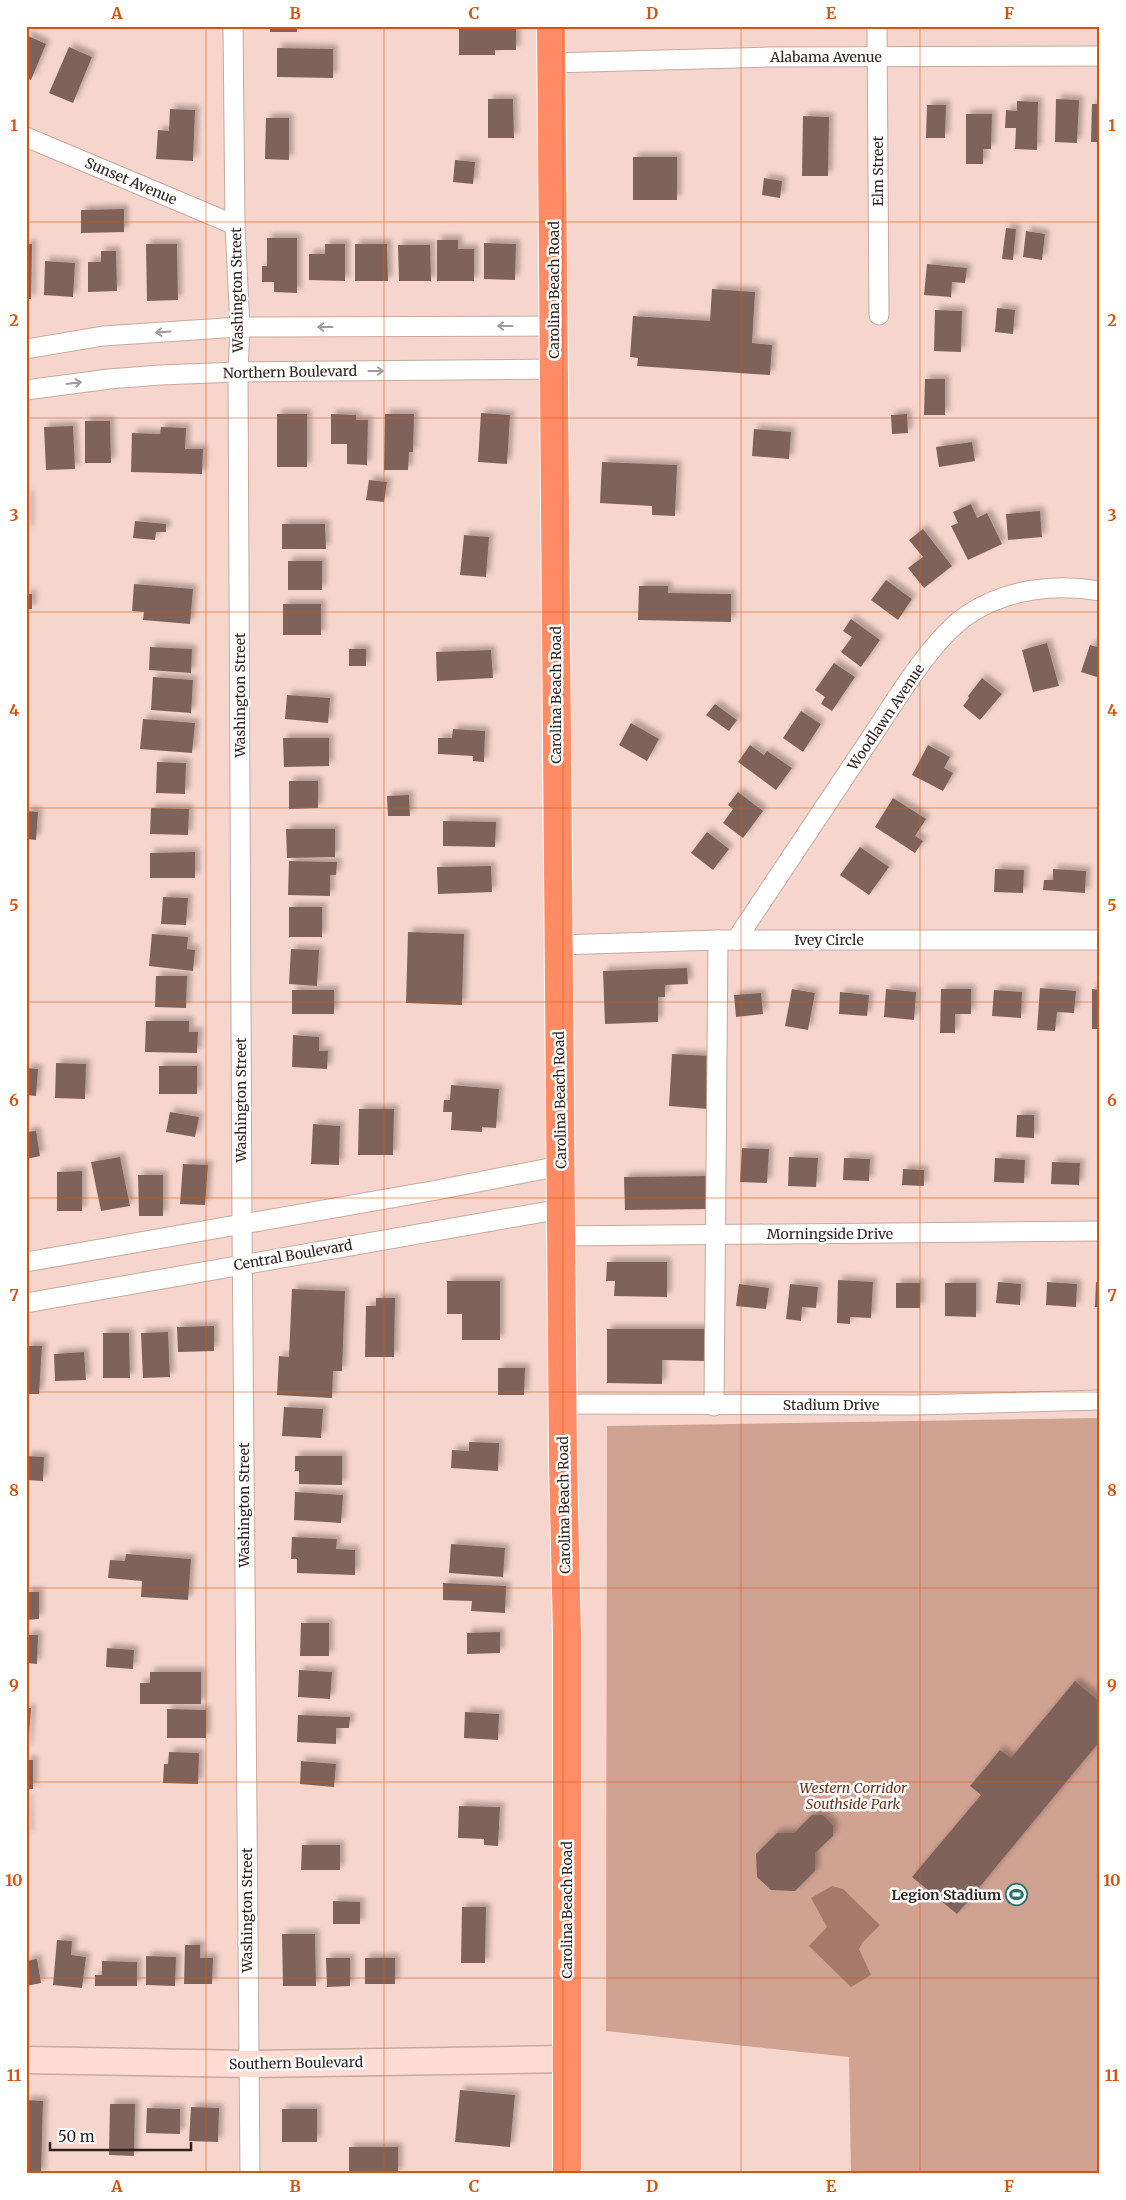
<svg xmlns="http://www.w3.org/2000/svg" width="1126" height="2200" viewBox="0 0 1126 2200" font-family="Merriweather,serif">
	<style>
		.green { fill: #d0a292 }
		.water { fill: #a6796a }
		.building { fill: #7f635a; filter: url(#shadow) }
		.lines { fill: none; stroke-linecap: round; stroke-linejoin: round }
		.street-casing { stroke: #c7a99f; stroke-width: 21 }
		.secondary-casing { stroke: #c7a99f; stroke-width: 29 }
		.highway-casing { stroke: #fff; stroke-width: 30 }
		.street { stroke: #fff; stroke-width: 19 }
		.secondary { stroke: #ffdcd1; stroke-width: 26 }
		.highway { stroke: #ff8c65; stroke-width: 28 }
		.oneway { stroke: #a19c9b }
		.grid { fill: none; stroke: #d6540e; stroke-width: 1; stroke-opacity: 0.55 }
		.labels { text-anchor: middle; dominant-baseline: central; stroke-width: 5; stroke-linejoin: round; paint-order: stroke }
		.street-label { font-size: 14px; fill: #2f2320; stroke: #fff }
		.park-label { font-size: 14px; font-style: italic; fill: #6b301b; stroke: #fff }
		.poi-label { font-size: 14px; font-weight: bold; fill: #2f2320; stroke: #fff; text-anchor: end }
		.neatline { fill: none; stroke: #d6540e; stroke-width: 2 }
		.grid-label { font-size: 16px; text-anchor: middle; font-weight: bold; fill: #d6540e }
	</style>
	<defs>
		<filter id="shadow"><feDropShadow dx="4.5" dy="-4.5" stdDeviation="2.5" flood-color="#0004"/></filter>
	</defs>
	<rect width="100%" height="100%" fill="#f6d6cc"/>
	<polygon class="green" points="1100,1418 1100,2174 851,2174 849,2057 606,2031 607,1426"/>
	<polygon class="water" points="832,1886 843,1889 880,1925 862,1943 859,1949 871,1975 851,1987 809,1946 827,1927 811,1898"/>
	<g class="building">
		<rect x="270" y="26" width="27" height="6"/>
		<polygon points="459,26 516,26 516,50 495,50 495,55 459,55"/>
		<polygon points="26,35 46,44 31,80 26,78"/>
		<polygon points="69,47 92,57 73,103 49,93"/>
		<polygon points="277,48 333,49 333,78 277,77"/>
		<polygon points="488,99 513,99 514,138 488,138"/>
		<polygon points="1056,99 1079,100 1077,143 1055,142"/>
		<polygon points="1017,101 1038,102 1037,150 1015,149 1016,128 1005,128 1006,110 1017,111"/>
		<polygon points="1092,104 1100,104 1100,142 1091,142"/>
		<polygon points="927,105 946,105 945,138 926,138"/>
		<polygon points="170,109 195,110 193,161 156,159 158,130 169,131"/>
		<polygon points="966,114 992,114 991,149 983,149 983,164 966,164"/>
		<polygon points="803,116 829,117 828,176 802,176"/>
		<polygon points="266,118 289,118 289,160 265,159"/>
		<rect x="633" y="157" width="44" height="43"/>
		<polygon points="455,160 475,162 473,184 453,182"/>
		<polygon points="764,178 782,181 780,198 762,195"/>
		<polygon points="124,209 124,232 81,233 81,210"/>
		<polygon points="1006,228 1016,229 1013,260 1002,259"/>
		<polygon points="1026,231 1045,234 1042,260 1023,257"/>
		<polygon points="267,238 297,238 297,293 274,292 274,282 262,282 262,266 267,266"/>
		<polygon points="437,240 458,240 458,249 474,249 474,281 437,281"/>
		<polygon points="484,243 516,244 515,280 484,279"/>
		<polygon points="26,244 32,244 31,299 26,299"/>
		<polygon points="146,244 177,244 178,300 147,301"/>
		<polygon points="325,244 345,244 345,281 309,280 309,254 325,254"/>
		<polygon points="355,244 387,244 388,281 355,281"/>
		<polygon points="398,245 430,245 431,281 399,281"/>
		<polygon points="101,251 116,251 117,291 88,292 88,262 101,262"/>
		<polygon points="45,261 75,263 73,297 44,295"/>
		<polygon points="927,264 967,268 965,283 952,282 951,297 924,295"/>
		<polygon points="712,289 755,292 752,343 772,345 770,375 637,366 638,358 630,357 633,316 710,321"/>
		<polygon points="997,308 1015,310 1013,334 995,332"/>
		<polygon points="935,310 962,311 961,352 934,351"/>
		<polygon points="925,379 945,379 945,415 924,415"/>
		<polygon points="481,413 510,415 507,464 478,462"/>
		<rect x="277" y="414" width="30" height="53"/>
		<polygon points="331,414 356,415 356,420 368,420 367,465 347,464 347,444 331,444"/>
		<polygon points="385,414 414,414 413,452 409,452 408,470 384,470"/>
		<polygon points="907,414 908,433 892,434 891,415"/>
		<polygon points="85,421 110,421 111,463 85,463"/>
		<polygon points="73,426 75,469 46,470 44,427"/>
		<polygon points="161,427 186,428 185,449 203,449 202,474 131,472 132,433 160,434"/>
		<polygon points="754,429 791,432 789,459 752,456"/>
		<polygon points="972,442 975,461 939,467 936,447"/>
		<polygon points="602,462 677,465 675,516 652,515 652,506 600,503"/>
		<polygon points="369,480 387,482 384,502 366,500"/>
		<rect x="26" y="495" width="3" height="35"/>
		<polygon points="971,504 977,518 987,513 1002,544 968,560 951,526 958,523 953,512"/>
		<polygon points="1040,511 1042,537 1008,540 1006,514"/>
		<polygon points="135,521 166,524 166,532 156,532 155,540 133,538"/>
		<polygon points="282,524 325,524 326,549 282,549"/>
		<polygon points="923,529 952,566 924,588 908,568 923,557 909,540"/>
		<polygon points="464,535 489,537 486,577 460,575"/>
		<rect x="288" y="561" width="34" height="29"/>
		<polygon points="886,580 912,599 898,620 871,600"/>
		<polygon points="134,584 193,589 190,624 143,620 144,612 132,611"/>
		<polygon points="639,586 668,586 668,593 731,594 731,622 638,620"/>
		<rect x="26" y="594" width="6" height="15"/>
		<rect x="283" y="604" width="38" height="31"/>
		<polygon points="851,619 880,640 861,667 841,652 852,637 843,631"/>
		<polygon points="1047,643 1059,686 1033,692 1022,650"/>
		<polygon points="1090,645 1100,648 1100,678 1081,672"/>
		<polygon points="150,647 192,649 191,673 149,670"/>
		<rect x="349" y="649" width="17" height="17"/>
		<polygon points="491,650 493,678 437,681 436,652"/>
		<polygon points="834,663 855,677 832,711 821,704 825,697 815,690"/>
		<polygon points="153,677 193,680 191,713 151,710"/>
		<polygon points="982,678 1002,694 980,720 963,706 969,698 968,696"/>
		<polygon points="287,695 330,698 328,723 285,719"/>
		<polygon points="715,704 737,720 729,731 706,715"/>
		<polygon points="801,711 821,724 803,752 783,738"/>
		<polygon points="143,719 195,723 192,753 140,749"/>
		<polygon points="631,723 659,739 647,761 619,745"/>
		<polygon points="453,729 485,731 484,762 473,761 473,756 438,754 438,738 452,738"/>
		<polygon points="283,738 329,738 329,766 284,767"/>
		<polygon points="750,745 764,755 767,751 792,768 776,790 738,762"/>
		<polygon points="928,745 950,757 944,768 953,773 943,791 912,775"/>
		<polygon points="157,762 186,763 185,794 156,793"/>
		<polygon points="289,781 318,781 318,808 289,809"/>
		<polygon points="738,792 763,811 743,838 723,823 733,809 728,805"/>
		<polygon points="409,795 410,816 388,816 387,796"/>
		<polygon points="893,798 926,819 915,836 923,841 915,853 875,827"/>
		<polygon points="151,808 189,809 188,835 150,834"/>
		<polygon points="26,811 38,812 36,840 26,839"/>
		<polygon points="443,821 496,822 495,847 443,846"/>
		<polygon points="286,829 335,829 335,857 287,858"/>
		<polygon points="707,832 729,849 713,870 691,853"/>
		<polygon points="860,847 889,867 869,895 840,875"/>
		<polygon points="195,852 195,878 150,878 150,853"/>
		<polygon points="289,861 337,862 336,875 330,875 330,896 288,895"/>
		<polygon points="491,866 492,892 438,894 437,867"/>
		<polygon points="995,869 1024,870 1023,893 994,892"/>
		<polygon points="1053,869 1086,871 1085,893 1043,890 1044,880 1053,880"/>
		<polygon points="163,897 188,898 186,925 161,924"/>
		<rect x="289" y="907" width="33" height="30"/>
		<polygon points="408,932 464,934 462,1005 406,1003"/>
		<polygon points="152,934 188,937 187,949 195,950 193,971 149,966"/>
		<polygon points="291,949 319,950 317,986 289,984"/>
		<polygon points="687,968 688,984 665,985 665,997 658,997 658,1022 605,1024 603,971"/>
		<polygon points="156,976 187,976 186,1008 155,1007"/>
		<polygon points="1040,988 1076,991 1074,1013 1057,1012 1055,1031 1037,1030"/>
		<polygon points="792,989 815,993 808,1030 785,1026"/>
		<polygon points="886,989 916,992 914,1020 884,1017"/>
		<polygon points="941,989 971,989 971,1014 955,1014 955,1033 940,1033"/>
		<polygon points="1092,989 1100,990 1100,1029 1092,1029"/>
		<rect x="292" y="990" width="42" height="24"/>
		<polygon points="994,990 1022,992 1021,1018 992,1016"/>
		<polygon points="840,992 869,995 867,1016 839,1014"/>
		<polygon points="761,993 763,1014 736,1017 734,995"/>
		<polygon points="146,1021 189,1021 189,1032 198,1032 197,1053 145,1052"/>
		<polygon points="293,1035 319,1037 319,1051 328,1051 327,1069 292,1067"/>
		<polygon points="672,1054 712,1056 709,1109 669,1106"/>
		<polygon points="56,1063 86,1064 85,1099 55,1098"/>
		<rect x="159" y="1066" width="38" height="28"/>
		<polygon points="26,1068 38,1069 36,1096 26,1095"/>
		<polygon points="451,1085 499,1089 496,1128 482,1127 482,1132 451,1130 452,1112 443,1112 444,1100 450,1100"/>
		<polygon points="359,1109 394,1109 393,1155 358,1155"/>
		<polygon points="170,1112 199,1117 195,1137 166,1132"/>
		<polygon points="1017,1115 1034,1115 1034,1138 1016,1137"/>
		<polygon points="313,1124 340,1126 339,1165 311,1164"/>
		<polygon points="36,1131 40,1156 26,1159 26,1132"/>
		<polygon points="742,1148 769,1149 767,1183 740,1182"/>
		<polygon points="120,1157 130,1206 101,1211 91,1162"/>
		<polygon points="789,1157 818,1158 816,1187 788,1186"/>
		<polygon points="844,1158 870,1159 869,1181 843,1180"/>
		<polygon points="995,1158 1025,1160 1024,1183 994,1182"/>
		<polygon points="1052,1162 1080,1163 1079,1185 1051,1184"/>
		<polygon points="183,1164 208,1165 205,1205 180,1204"/>
		<polygon points="903,1169 924,1170 924,1186 902,1185"/>
		<polygon points="82,1171 82,1211 57,1211 57,1172"/>
		<polygon points="138,1175 163,1175 163,1216 139,1216"/>
		<polygon points="710,1176 711,1209 625,1210 624,1177"/>
		<polygon points="607,1262 667,1262 667,1297 614,1296 615,1281 606,1281"/>
		<polygon points="838,1280 873,1282 871,1318 850,1317 850,1324 837,1323"/>
		<polygon points="447,1281 500,1281 500,1340 462,1340 462,1314 447,1314"/>
		<polygon points="998,1282 1021,1284 1020,1305 996,1303"/>
		<polygon points="1047,1282 1077,1284 1076,1307 1046,1305"/>
		<polygon points="1096,1282 1100,1283 1100,1307 1095,1307"/>
		<rect x="896" y="1283" width="24" height="25"/>
		<polygon points="945,1283 976,1283 976,1317 945,1316"/>
		<polygon points="739,1284 769,1288 766,1309 736,1306"/>
		<polygon points="790,1284 818,1287 816,1308 802,1307 801,1321 786,1319"/>
		<polygon points="292,1289 345,1291 342,1371 333,1371 332,1398 277,1395 279,1356 289,1357"/>
		<polygon points="376,1298 395,1298 394,1357 365,1357 366,1306 376,1306"/>
		<polygon points="214,1326 214,1351 178,1352 177,1327"/>
		<polygon points="607,1329 705,1329 705,1361 662,1360 662,1384 607,1383"/>
		<polygon points="168,1332 170,1377 143,1378 141,1333"/>
		<polygon points="103,1333 129,1333 130,1378 103,1378"/>
		<polygon points="26,1346 42,1346 39,1394 26,1394"/>
		<polygon points="84,1352 86,1380 55,1381 54,1354"/>
		<polygon points="498,1368 525,1368 524,1395 498,1395"/>
		<polygon points="284,1407 323,1409 321,1438 282,1436"/>
		<polygon points="469,1442 499,1443 498,1471 451,1468 452,1450 469,1451"/>
		<polygon points="26,1456 44,1457 43,1481 26,1480"/>
		<polygon points="295,1456 342,1456 342,1485 299,1484 299,1471 295,1471"/>
		<polygon points="295,1492 343,1495 341,1523 294,1520"/>
		<polygon points="292,1537 337,1539 336,1549 355,1550 355,1575 297,1573 297,1559 291,1559"/>
		<polygon points="451,1544 505,1548 503,1577 449,1573"/>
		<polygon points="126,1554 191,1559 188,1600 141,1597 142,1581 108,1578 110,1560 125,1561"/>
		<polygon points="443,1583 506,1586 505,1613 471,1611 472,1601 443,1600"/>
		<polygon points="26,1592 39,1592 39,1619 26,1620"/>
		<polygon points="301,1623 329,1623 329,1656 300,1656"/>
		<polygon points="500,1632 500,1653 467,1654 467,1633"/>
		<polygon points="26,1635 38,1635 37,1664 26,1663"/>
		<polygon points="107,1648 134,1650 133,1669 106,1667"/>
		<polygon points="299,1670 332,1672 330,1699 298,1697"/>
		<polygon points="150,1672 201,1672 201,1704 140,1704 140,1683 150,1683"/>
		<polygon points="1075,1681 1100,1702 1100,1741 957,1914 912,1877 981,1795 970,1786 1000,1750 1011,1758"/>
		<polygon points="26,1708 31,1708 28,1750 26,1750"/>
		<polygon points="167,1709 206,1710 206,1738 167,1738"/>
		<polygon points="465,1712 499,1714 498,1740 464,1738"/>
		<polygon points="298,1715 350,1717 349,1728 336,1728 336,1744 297,1742"/>
		<polygon points="169,1752 199,1753 198,1784 163,1783 164,1764 168,1764"/>
		<rect x="26" y="1760" width="7" height="29"/>
		<polygon points="301,1761 336,1764 334,1787 300,1784"/>
		<polygon points="26,1799 28,1799 29,1835 26,1835"/>
		<polygon points="459,1806 500,1807 498,1846 484,1845 484,1839 458,1838"/>
		<polygon points="812,1815 823,1815 833,1825 833,1836 815,1853 815,1871 795,1891 771,1890 757,1877 756,1854 777,1833 794,1833"/>
		<polygon points="302,1845 340,1845 340,1870 301,1870"/>
		<polygon points="333,1901 360,1902 360,1924 333,1924"/>
		<polygon points="462,1907 486,1907 485,1963 461,1963"/>
		<polygon points="282,1934 315,1934 316,1986 283,1986"/>
		<polygon points="57,1940 72,1941 71,1955 86,1957 82,1988 53,1985"/>
		<polygon points="185,1945 200,1945 200,1958 213,1958 212,1984 184,1984"/>
		<polygon points="146,1956 176,1957 175,1986 146,1985"/>
		<polygon points="326,1958 350,1958 350,1986 327,1987"/>
		<rect x="365" y="1958" width="30" height="26"/>
		<polygon points="37,1959 41,1983 26,1986 26,1961"/>
		<polygon points="102,1961 137,1962 137,1986 95,1986 95,1975 102,1975"/>
		<polygon points="460,2090 515,2095 510,2147 455,2142"/>
		<polygon points="26,2100 43,2101 41,2174 26,2174"/>
		<polygon points="110,2104 135,2104 134,2156 109,2155"/>
		<polygon points="191,2107 219,2108 218,2142 189,2141"/>
		<polygon points="147,2108 180,2109 180,2134 146,2133"/>
		<rect x="282" y="2109" width="35" height="33"/>
		<rect x="349" y="2147" width="49" height="27"/>
	</g>
	<g class="lines">
		<defs>
			<g id="street">
				<polyline points="233,26 235,225 240,327 238,372 242,1224 250,2174"/>
				<polyline points="877,26 879,315"/>
				<polyline points="551,63 769,57 1100,56"/>
				<polyline points="26,137 235,225"/>
				<polyline points="26,349 103,336 240,327 554,326"/>
				<polyline points="26,390 109,379 160,375 238,372 554,369"/>
				<path d="M736,940c44,-67 89,-134 134,-201 25,-37 62,-101 99,-125 38,-25 87,-31 131,-23"/>
				<polyline points="558,945 718,940 1100,940"/>
				<polyline points="561,1236 1100,1231"/>
				<polyline points="26,1262 437,1190 560,1166"/>
				<polyline points="26,1303 561,1209"/>
				<polyline points="562,1404 916,1405 1100,1400"/>
				<polyline points="714,1406 718,940"/>
			</g>
			<polyline id="secondary" points="26,2060 248,2064 566,2059"/>
			<polyline id="highway" points="551,26 563,1463 567,1633 567,2174"/>
		</defs>
		<use href="#street" class="street-casing"/>
		<use href="#secondary" class="secondary-casing"/>
		<use href="#highway" class="highway-casing"/>
		<use href="#street" class="street"/>
		<use href="#secondary" class="secondary"/>
		<use href="#highway" class="highway"/>
	</g>
	<defs><path id="oneway-shaft" d="M-6 0H5M1.5-3L5.5 0L1.5 3" fill="none" stroke-width="1.6" stroke-linecap="round" stroke-linejoin="round" transform="scale(1.25)"/></defs>
	<g class="oneway">
		<use href="#oneway-shaft" transform="translate(505 326) rotate(180)"/>
		<use href="#oneway-shaft" transform="translate(325 327) rotate(180)"/>
		<use href="#oneway-shaft" transform="translate(163 332) rotate(176)"/>
		<use href="#oneway-shaft" transform="translate(376 371)"/>
		<use href="#oneway-shaft" transform="translate(74 383) rotate(-7)"/>
	</g>
	<path class="grid" d="M206,26v2148M384,26v2148M563,26v2148M741,26v2148M920,26v2148M26,222h1074M26,418h1074M26,612h1074M26,808h1074M26,1002h1074M26,1198h1074M26,1392h1074M26,1588h1074M26,1782h1074M26,1978h1074"/>
	<defs>
		<symbol id="stadium-ring" viewBox="-11 -11 22 22"><circle r="9.5" fill="#fff" stroke="#28726d" stroke-width="1.5"/><path d="M0-5a6.5 5 0 1 0 0 10a6.5 5 0 1 0 0-10ZM-3.5-1.8h7v3.6h-7Z" fill="#28726d"/></symbol>
	</defs>
	<g fill-rule="evenodd">
		<use href="#stadium-ring" x="1004" y="1882" width="25" height="25"/>
	</g>
	<g class="labels">
		<g class="street-label">
			<text x="826" y="57">Alabama Avenue</text>
			<text transform="translate(878 171) rotate(-90)">Elm Street</text>
			<text transform="translate(131 181) rotate(23)">Sunset Avenue</text>
			<text transform="translate(237 290) rotate(-91)">Washington Street</text>
			<text transform="translate(554 290) rotate(-90)">Carolina Beach Road</text>
			<text transform="translate(290 372) rotate(-1)">Northern Boulevard</text>
			<text transform="translate(240 695) rotate(-90)">Washington Street</text>
			<text transform="translate(556 695) rotate(-90)">Carolina Beach Road</text>
			<text transform="translate(886 717) rotate(-56)">Woodlawn Avenue</text>
			<text x="829" y="940">Ivey Circle</text>
			<text transform="translate(241 1100) rotate(-90)">Washington Street</text>
			<text transform="translate(560 1100) rotate(-91)">Carolina Beach Road</text>
			<text x="830" y="1234">Morningside Drive</text>
			<text transform="translate(293 1255) rotate(-10)">Central Boulevard</text>
			<text x="831" y="1405">Stadium Drive</text>
			<text transform="translate(244 1505) rotate(-90)">Washington Street</text>
			<text transform="translate(564 1505) rotate(-91)">Carolina Beach Road</text>
			<text transform="translate(247 1910) rotate(-90)">Washington Street</text>
			<text transform="translate(567 1910) rotate(-90)">Carolina Beach Road</text>
			<text transform="translate(296 2063) rotate(-1)">Southern Boulevard</text>
		</g>
		<g class="park-label">
			<text x="853" y="1788">Western Corridor<tspan x="853" dy="16">Southside Park</tspan></text>
		</g>
		<g class="poi-label">
			<text x="1001" y="1895">Legion Stadium</text>
		</g>
	</g>
	<rect width="1126" height="2200" fill="none" stroke="#ffffff" stroke-width="55"/>
	<path d="M50 2142v8h141v-8" fill="none" stroke="#2f2320" stroke-width="2.5"/>
	<text x="58" y="2142" font-size="15" fill="#2f2320" stroke="#ffffff" stroke-width="4" paint-order="stroke">50 m</text>
	<rect x="28" y="28" width="1070" height="2144" class="neatline"/>
	<g class="grid-label">
		<text x="117" y="19">A</text>
		<text x="295" y="19">B</text>
		<text x="474" y="19">C</text>
		<text x="652" y="19">D</text>
		<text x="831" y="19">E</text>
		<text x="1009" y="19">F</text>
		<text x="14" y="131">1</text>
		<text x="1112" y="131">1</text>
		<text x="14" y="326">2</text>
		<text x="1112" y="326">2</text>
		<text x="14" y="521">3</text>
		<text x="1112" y="521">3</text>
		<text x="14" y="716">4</text>
		<text x="1112" y="716">4</text>
		<text x="14" y="911">5</text>
		<text x="1112" y="911">5</text>
		<text x="14" y="1106">6</text>
		<text x="1112" y="1106">6</text>
		<text x="14" y="1301">7</text>
		<text x="1112" y="1301">7</text>
		<text x="14" y="1496">8</text>
		<text x="1112" y="1496">8</text>
		<text x="14" y="1691">9</text>
		<text x="1112" y="1691">9</text>
		<text x="14" y="1886">10</text>
		<text x="1112" y="1886">10</text>
		<text x="14" y="2081">11</text>
		<text x="1112" y="2081">11</text>
		<text x="117" y="2192">A</text>
		<text x="295" y="2192">B</text>
		<text x="474" y="2192">C</text>
		<text x="652" y="2192">D</text>
		<text x="831" y="2192">E</text>
		<text x="1009" y="2192">F</text>
	</g>
</svg>
